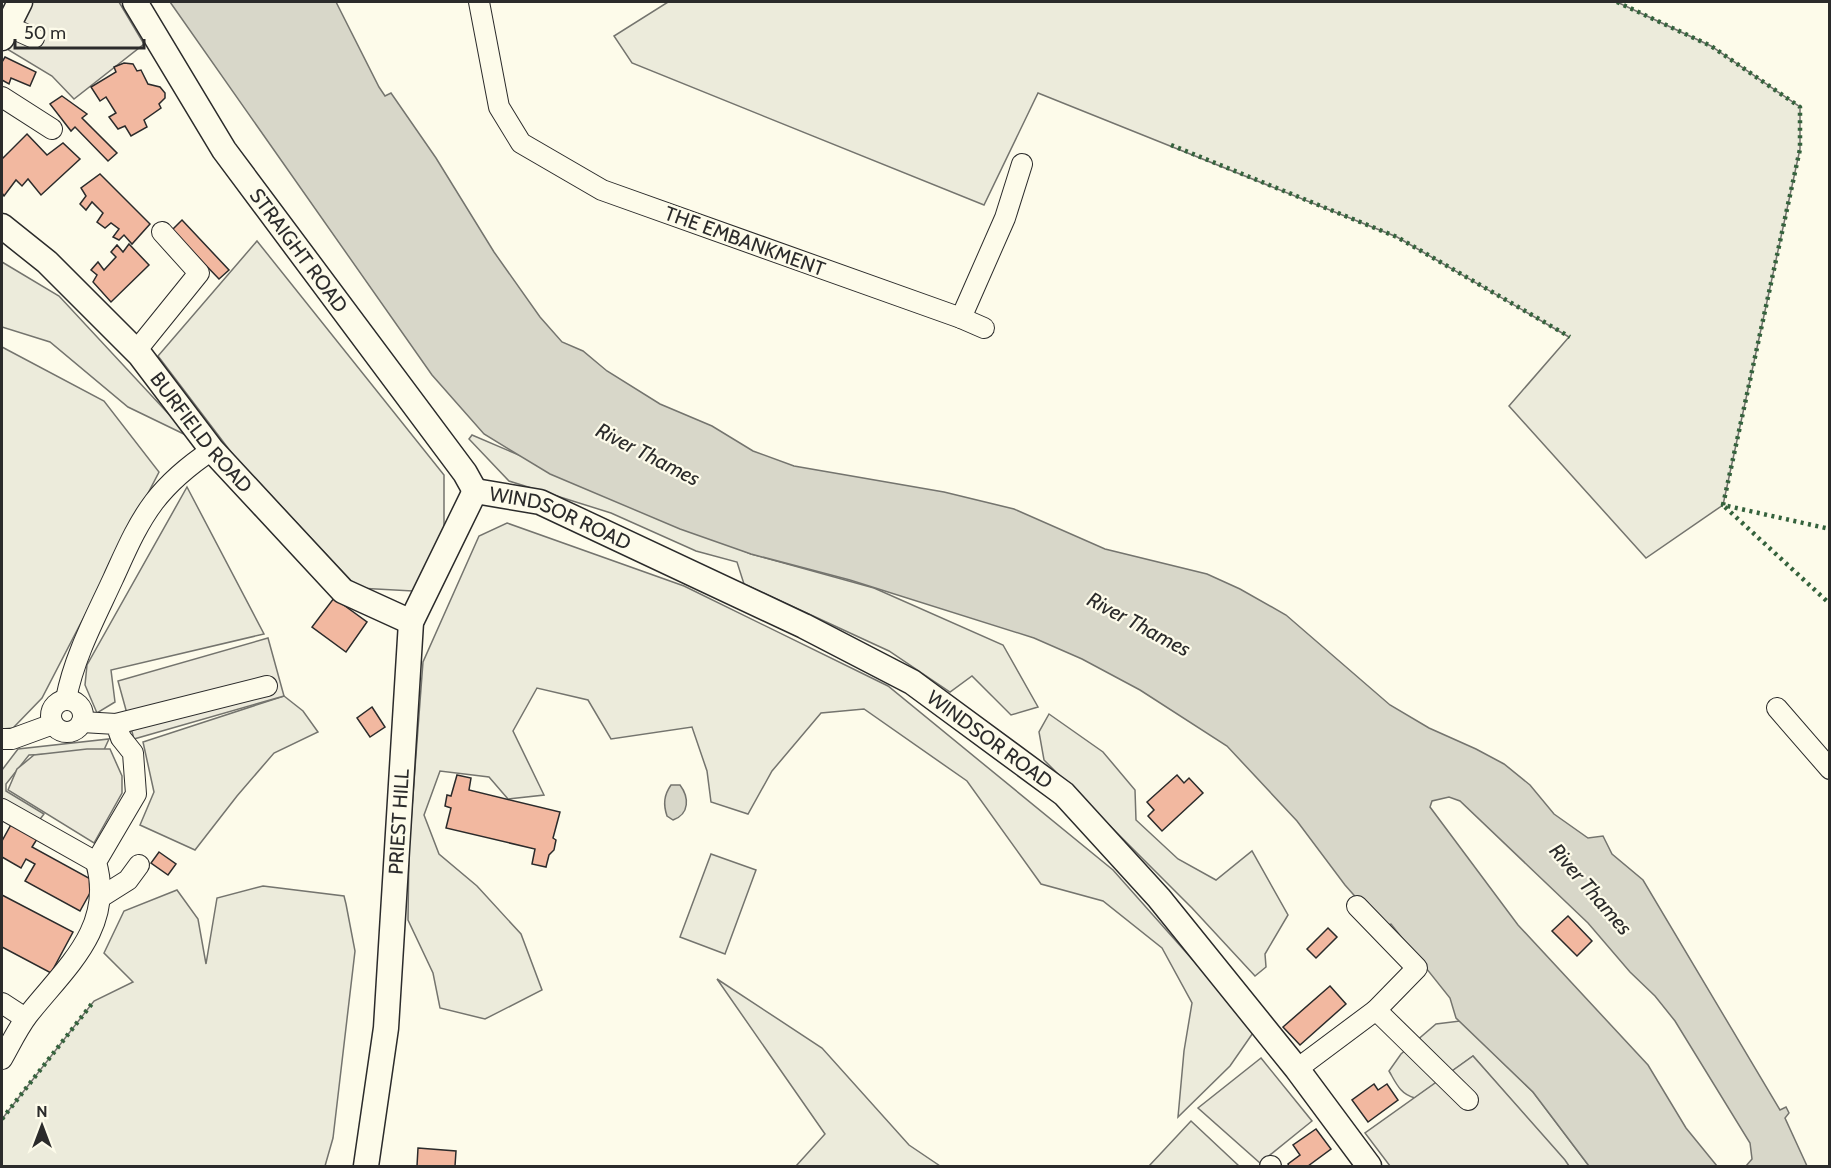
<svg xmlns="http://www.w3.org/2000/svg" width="1831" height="1168" viewBox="0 0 1831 1168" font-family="Cabin,sans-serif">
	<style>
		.green { fill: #ecebdb; stroke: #74746e; stroke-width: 1.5 }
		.parking { fill: #eceadb; stroke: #74746e; stroke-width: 1.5 }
		.water { fill: #d8d7c9; stroke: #74746e; stroke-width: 1.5 }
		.building { fill: #f2b8a0; stroke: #2b2b2b; stroke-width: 1.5 }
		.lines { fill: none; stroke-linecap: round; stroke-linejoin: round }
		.minor-casing { stroke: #2b2b2b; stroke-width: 22 }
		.major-casing { stroke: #2b2b2b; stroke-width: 27 }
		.minor { stroke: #fdfbea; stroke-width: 20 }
		.major { stroke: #fdfbea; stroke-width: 24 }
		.hedge { stroke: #34623c; stroke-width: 4.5; stroke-dasharray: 3 4.5; stroke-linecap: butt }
		.labels { text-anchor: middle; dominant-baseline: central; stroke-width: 4.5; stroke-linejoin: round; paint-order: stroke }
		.street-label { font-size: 20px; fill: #2b2b2b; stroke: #fdfbea }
		.water-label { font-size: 21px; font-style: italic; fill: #2b2b2b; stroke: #fdfbea }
	</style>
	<rect width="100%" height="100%" fill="#fdfbea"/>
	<g class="green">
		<polygon points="668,2 1617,2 1711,46 1800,107 1800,149 1723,505 1646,558 1509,406 1569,337 1397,237 1038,93 984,205 632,63 614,36"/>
		<polygon points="257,241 444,475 444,535 413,591 358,588 234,456 158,356"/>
		<polygon points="2,262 59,296 190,437 128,407 50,342 2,327"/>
		<polygon points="2,347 104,401 159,472 42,698 13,728 2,729"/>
		<polygon points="472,435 751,554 874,588 1003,645 1038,707 1011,715 972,676 950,692 889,651 744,584 737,562 696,551 611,513 509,481 469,439"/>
		<polygon points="187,487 264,634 111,670 115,702 97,713 85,685 87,665"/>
		<polygon points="507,523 684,586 888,686 1113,870 1255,1030 1230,1066 1178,1117 1184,1051 1192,1003 1162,948 1103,901 1041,884 967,781 864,709 821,713 772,771 748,814 711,802 707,771 692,727 611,739 588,700 537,688 513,731 544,795 508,799 489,777 440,771 424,815 439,854 477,886 521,934 542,990 485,1019 440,1008 433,973 408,920 409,848 423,662 479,536"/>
		<polygon points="284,696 303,711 318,732 274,753 237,796 195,850 140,825 154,792 143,742"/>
		<polygon points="1049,714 1103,752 1135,790 1136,820 1178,859 1216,880 1252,851 1288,915 1265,954 1266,967 1255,976 1192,908 1044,760 1039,732"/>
		<polygon points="109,739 103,752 29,755 6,784 6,791 44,814 35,826 2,804 2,770 18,749"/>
		<polygon points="711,854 756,870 725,954 680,937"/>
		<polygon points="263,886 344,896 346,904 355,951 333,1138 325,1166 2,1166 2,1119 94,1001 133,982 104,953 124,911 177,890 198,919 206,964 217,898"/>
		<polygon points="717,979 822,1048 909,1145 940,1166 796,1166 825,1134"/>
		<path d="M1460,1021l73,71 56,74h-20l-96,-110 -58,42c-15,-4 -19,-15 -26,-27l12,-17 35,-30z"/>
		<polygon points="1191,1121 1239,1166 1149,1166"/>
	</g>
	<g class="parking">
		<polygon points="31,2 119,2 144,44 74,99 52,76 7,49"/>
		<polygon points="268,638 284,696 134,739 118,681"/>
		<polygon points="87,749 110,749 122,776 122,793 94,843 8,790 17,769 34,755"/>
		<polygon points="1473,1056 1565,1160 1569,1166 1390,1166 1365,1133"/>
		<polygon points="1261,1058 1312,1121 1260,1163 1198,1108"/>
	</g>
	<g class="water">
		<polygon points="170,2 336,2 379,87 385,96 391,93 436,158 494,252 540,317 562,342 583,351 607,371 660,404 712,426 753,451 794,466 944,492 1014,509 1105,549 1207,574 1240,589 1286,615 1390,705 1429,728 1476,749 1504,764 1530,785 1554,814 1588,838 1603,836 1612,854 1643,880 1780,1110 1786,1107 1789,1113 1785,1118 1807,1166 1746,1166 1752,1159 1750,1143 1675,1021 1655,996 1630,972 1588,923 1460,801 1449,797 1432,801 1430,807 1518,925 1648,1065 1686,1128 1717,1166 1589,1166 1533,1092 1456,1018 1450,998 1391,924 1384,926 1375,919 1345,885 1297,821 1227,746 1140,690 1082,659 1034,638 850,580 751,554 680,529 550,474 484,434 432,375"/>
		<path d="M671,785h9c9,12 10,29 -7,35l-6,-4c-4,-12 -3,-21 4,-31z"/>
	</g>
	<g class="building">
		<polygon points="5,57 36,72 30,86 11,78 9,84 2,80 2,62"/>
		<polygon points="124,63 133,64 137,71 141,70 148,84 160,87 165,93 165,98 159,104 161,108 144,120 147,127 131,136 125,126 118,129 109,117 116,113 106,97 100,101 91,87 116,72 114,67"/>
		<polygon points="62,96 87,114 82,118 117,153 108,161 75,127 71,131 50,104"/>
		<polygon points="27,134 47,155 63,143 80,159 41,195 28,179 22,186 16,180 4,196 2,193 2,159"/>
		<polygon points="100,174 150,224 132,244 124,235 119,240 113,237 119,229 111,223 105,228 97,222 103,213 92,202 86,210 80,204 86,196 81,188"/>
		<polygon points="182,220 229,270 219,279 172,230"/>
		<polygon points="129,244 149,265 111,302 93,282 97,275 91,270 98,262 104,270 116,257 111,252 117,245 123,252"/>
		<polygon points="334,598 367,622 346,652 312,627"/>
		<polygon points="372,707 385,727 370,737 357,718"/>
		<polygon points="457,775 471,778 469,790 560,812 553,838 556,840 554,850 549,855 546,867 532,864 535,849 446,828 451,808 445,806 447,795 451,796"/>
		<polygon points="1177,775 1184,783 1189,778 1203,793 1162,831 1148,816 1154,810 1147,802"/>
		<polygon points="13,821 39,836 32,847 96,882 80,911 25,881 35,864 26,859 21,868 2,857 2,841"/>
		<polygon points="159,852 176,864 168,875 151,863"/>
		<polygon points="2,895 73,932 51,973 2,947"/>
		<polygon points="1568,916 1592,941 1577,956 1552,931"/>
		<polygon points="1328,928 1337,937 1316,958 1307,949"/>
		<polygon points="1330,986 1346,1004 1300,1045 1283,1027"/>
		<polygon points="1374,1084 1378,1090 1387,1084 1398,1100 1368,1122 1352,1100"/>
		<polygon points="1316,1129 1331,1149 1308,1166 1289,1166 1288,1164 1300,1155 1293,1145"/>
		<polygon points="418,1148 456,1151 455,1166 417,1166"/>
	</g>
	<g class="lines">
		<defs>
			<g id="minor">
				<polyline points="479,2 499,107 521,143 602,190 961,318 1005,218 1022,164"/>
				<polyline points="7,26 34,38"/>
				<polyline points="2,97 52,129"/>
				<polyline points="961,318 984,328"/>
				<polyline points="136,351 199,273 162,232"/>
				<path d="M66,699c8,-42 29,-81 47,-120 12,-26 23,-53 41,-77 16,-21 37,-38 58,-52"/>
				<circle cx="67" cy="716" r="16"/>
				<polyline points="1777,708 1830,769"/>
				<polyline points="116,724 267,686"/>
				<polyline points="2,739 12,739 53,724"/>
				<polyline points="2,809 96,862"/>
				<polyline points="101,897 128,880 139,865"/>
				<polyline points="2,1003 25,1018"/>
				<polyline points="1376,1010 1468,1100"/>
				<path d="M2,1059c8,-14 16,-31 26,-44 37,-47 87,-87 68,-153l40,-68 -3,-41 -12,-15 -5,-14 -34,-2"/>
				<polyline points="1297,1069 1376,1010 1417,968 1357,906"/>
				<polyline points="1270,1166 1271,1166"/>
			</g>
			<g id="major">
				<path id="s1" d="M135,2l89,148 241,323 10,18"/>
				<polyline points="2,38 20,2"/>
				<path id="s2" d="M2,226l45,36 93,93 72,95 131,141 68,31"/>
				<path id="s3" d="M475,491l65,11 264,124 108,56 152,112 95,104 138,171 72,97"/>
				<path id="s4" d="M366,1166l20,-138 25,-406 64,-131"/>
			</g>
		</defs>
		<use href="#minor" class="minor-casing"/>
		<use href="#major" class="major-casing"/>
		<use href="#minor" class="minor"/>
		<use href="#major" class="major"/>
		<g class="hedge">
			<polyline points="1617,2 1711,46 1800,107 1800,149 1723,505 1830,529"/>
			<polyline points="1171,145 1397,237 1570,337"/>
			<polyline points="1725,507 1830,604"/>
			<polyline points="2,1119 94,1001"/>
		</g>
	</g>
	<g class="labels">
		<g class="street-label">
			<text transform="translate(745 241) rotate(20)">THE EMBANKMENT</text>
			<text stroke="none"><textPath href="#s1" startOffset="298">STRAIGHT ROAD</textPath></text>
			<text stroke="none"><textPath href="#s2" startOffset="288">BURFIELD ROAD</textPath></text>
			<text stroke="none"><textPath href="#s3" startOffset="90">WINDSOR ROAD</textPath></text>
			<text stroke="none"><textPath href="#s3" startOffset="576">WINDSOR ROAD</textPath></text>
			<text stroke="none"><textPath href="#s4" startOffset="346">PRIEST HILL</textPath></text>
		</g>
		<g class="water-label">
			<text transform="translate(648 454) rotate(27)">River Thames</text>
			<text transform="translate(1139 624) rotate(28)">River Thames</text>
			<text transform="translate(1591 889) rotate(49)">River Thames</text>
		</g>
	</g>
	<rect width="1831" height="1168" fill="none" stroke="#2b2b2b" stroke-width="6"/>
	<g transform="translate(42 1126)" stroke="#fdfbea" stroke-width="4.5" paint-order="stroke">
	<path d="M0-4.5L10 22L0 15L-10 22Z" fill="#2b2b2b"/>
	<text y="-9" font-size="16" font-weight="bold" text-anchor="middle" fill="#2b2b2b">N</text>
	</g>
	<path d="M15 39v9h129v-9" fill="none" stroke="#2b2b2b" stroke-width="3"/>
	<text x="24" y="39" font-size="18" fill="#2b2b2b" stroke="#fdfbea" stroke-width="4.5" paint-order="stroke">50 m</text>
</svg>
